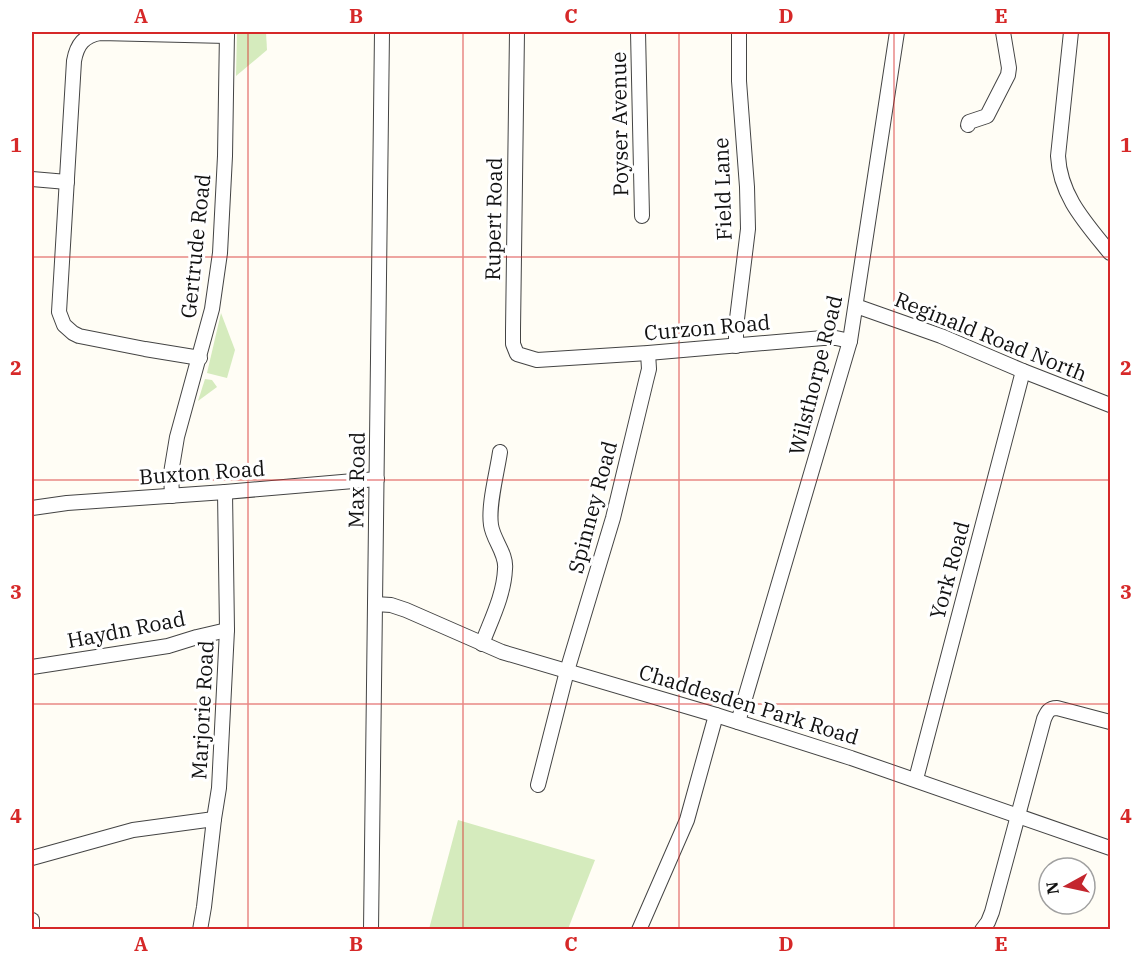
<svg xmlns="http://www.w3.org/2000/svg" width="1142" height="961" viewBox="0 0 1142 961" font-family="'IBM Plex Serif',serif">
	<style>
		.green { fill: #d5ebbd }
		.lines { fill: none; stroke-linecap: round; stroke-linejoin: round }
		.minor-casing { stroke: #444; stroke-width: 16 }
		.minor { stroke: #fff; stroke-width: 14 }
		.grid { fill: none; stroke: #d62828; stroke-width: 1.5; stroke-opacity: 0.55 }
		.labels { text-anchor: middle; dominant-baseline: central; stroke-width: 6; stroke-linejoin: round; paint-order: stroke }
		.street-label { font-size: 21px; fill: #111; stroke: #fff }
		.neatline { fill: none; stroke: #d62828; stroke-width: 2 }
		.grid-label { font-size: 20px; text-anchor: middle; font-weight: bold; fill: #d62828 }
	</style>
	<rect width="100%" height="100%" fill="#fffdf5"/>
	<g class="green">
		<polygon points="237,32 266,32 267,50 236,76"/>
		<polygon points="221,313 235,350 227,378 207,373"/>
		<polygon points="205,379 212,380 217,387 198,401"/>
		<polygon points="458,820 595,860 568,929 429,929"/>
	</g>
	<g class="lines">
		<defs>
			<g id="minor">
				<polyline points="517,32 513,330 513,344 517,354 537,360 648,353 823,338 836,338 850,341"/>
				<polyline points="638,32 642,216"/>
				<path d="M1071,32l-13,124c2,40 28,67 52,97"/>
				<polyline points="968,125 969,122 987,116 1008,75 1009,68 1003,32"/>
				<polyline points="32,179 67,182"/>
				<polyline points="856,306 941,336 1023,371 1110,405"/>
				<polyline points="736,346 736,327 748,229 747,187 739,81 739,32"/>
				<path d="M200,358l-55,-9 -66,-13 -6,-3 -9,-8 -5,-13 15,-251c3,-17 10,-25 26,-28l127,3"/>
				<polyline points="172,496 171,473 177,437 212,309 220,253 225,156 227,32"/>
				<polyline points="32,508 67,503 225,492 377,479"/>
				<polyline points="375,604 391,605 406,610 502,652 716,715 851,758 1110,848"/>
				<path d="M482,644c9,-24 22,-49 23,-75 2,-15 -12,-29 -14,-44 -3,-20 6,-52 9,-73"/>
				<polyline points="32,667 168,646 197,637 227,630"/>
				<polyline points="738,722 850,341 897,32"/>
				<polyline points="916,779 1023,371"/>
				<polyline points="538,785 567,671 613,518 646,381 649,369 648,353"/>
				<polyline points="32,858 133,830 214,819"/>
				<polyline points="32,920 32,930"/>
				<polyline points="200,930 204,907 214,819 219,788 227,630 225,492"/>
				<polyline points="371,930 382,32"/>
				<polyline points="639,930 687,820 716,715"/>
				<path d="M982,930l6,-8 4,-10 52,-193c3,-7 5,-11 13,-11l53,14"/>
			</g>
		</defs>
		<use href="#minor" class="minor-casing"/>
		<use href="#minor" class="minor"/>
	</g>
	<path class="grid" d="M248,32v898M463,32v898M679,32v898M894,32v898M32,257h1078M32,480h1078M32,704h1078"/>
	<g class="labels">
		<g class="street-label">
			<text transform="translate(619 124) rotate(-91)">Poyser Avenue</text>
			<text transform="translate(722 189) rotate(-92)">Field Lane</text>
			<text transform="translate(493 219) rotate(-89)">Rupert Road</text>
			<text transform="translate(195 246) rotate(-84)">Gertrude Road</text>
			<text transform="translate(707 327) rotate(-5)">Curzon Road</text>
			<text transform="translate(991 336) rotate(22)">Reginald Road North</text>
			<text transform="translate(815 375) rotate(-76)">Wilsthorpe Road</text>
			<text transform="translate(202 472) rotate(-4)">Buxton Road</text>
			<text transform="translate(356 480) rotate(-89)">Max Road</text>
			<text transform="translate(592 507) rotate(-75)">Spinney Road</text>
			<text transform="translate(949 570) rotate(-75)">York Road</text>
			<text transform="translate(126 629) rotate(-11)">Haydn Road</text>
			<text transform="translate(749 704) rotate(17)">Chaddesden Park Road</text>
			<text transform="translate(202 710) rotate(-87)">Marjorie Road</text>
		</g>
	</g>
	<rect width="1142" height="961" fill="none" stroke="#ffffff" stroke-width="66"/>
	<g transform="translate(1067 886) rotate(262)"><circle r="28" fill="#ffffff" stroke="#a0a0a0" stroke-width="1.5"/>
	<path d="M0-4.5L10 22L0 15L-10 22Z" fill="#c4262e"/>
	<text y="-9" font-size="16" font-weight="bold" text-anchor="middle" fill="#111111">N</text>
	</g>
	<rect x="33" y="33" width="1076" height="895" class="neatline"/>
	<g class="grid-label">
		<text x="141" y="23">A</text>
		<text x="356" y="23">B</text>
		<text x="571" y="23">C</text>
		<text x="786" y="23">D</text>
		<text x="1001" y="23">E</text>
		<text x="16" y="152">1</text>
		<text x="1126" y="152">1</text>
		<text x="16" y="375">2</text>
		<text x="1126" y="375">2</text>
		<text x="16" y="599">3</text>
		<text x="1126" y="599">3</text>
		<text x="16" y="823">4</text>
		<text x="1126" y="823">4</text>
		<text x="141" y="951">A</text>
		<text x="356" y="951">B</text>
		<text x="571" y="951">C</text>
		<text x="786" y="951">D</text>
		<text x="1001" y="951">E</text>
	</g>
</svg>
